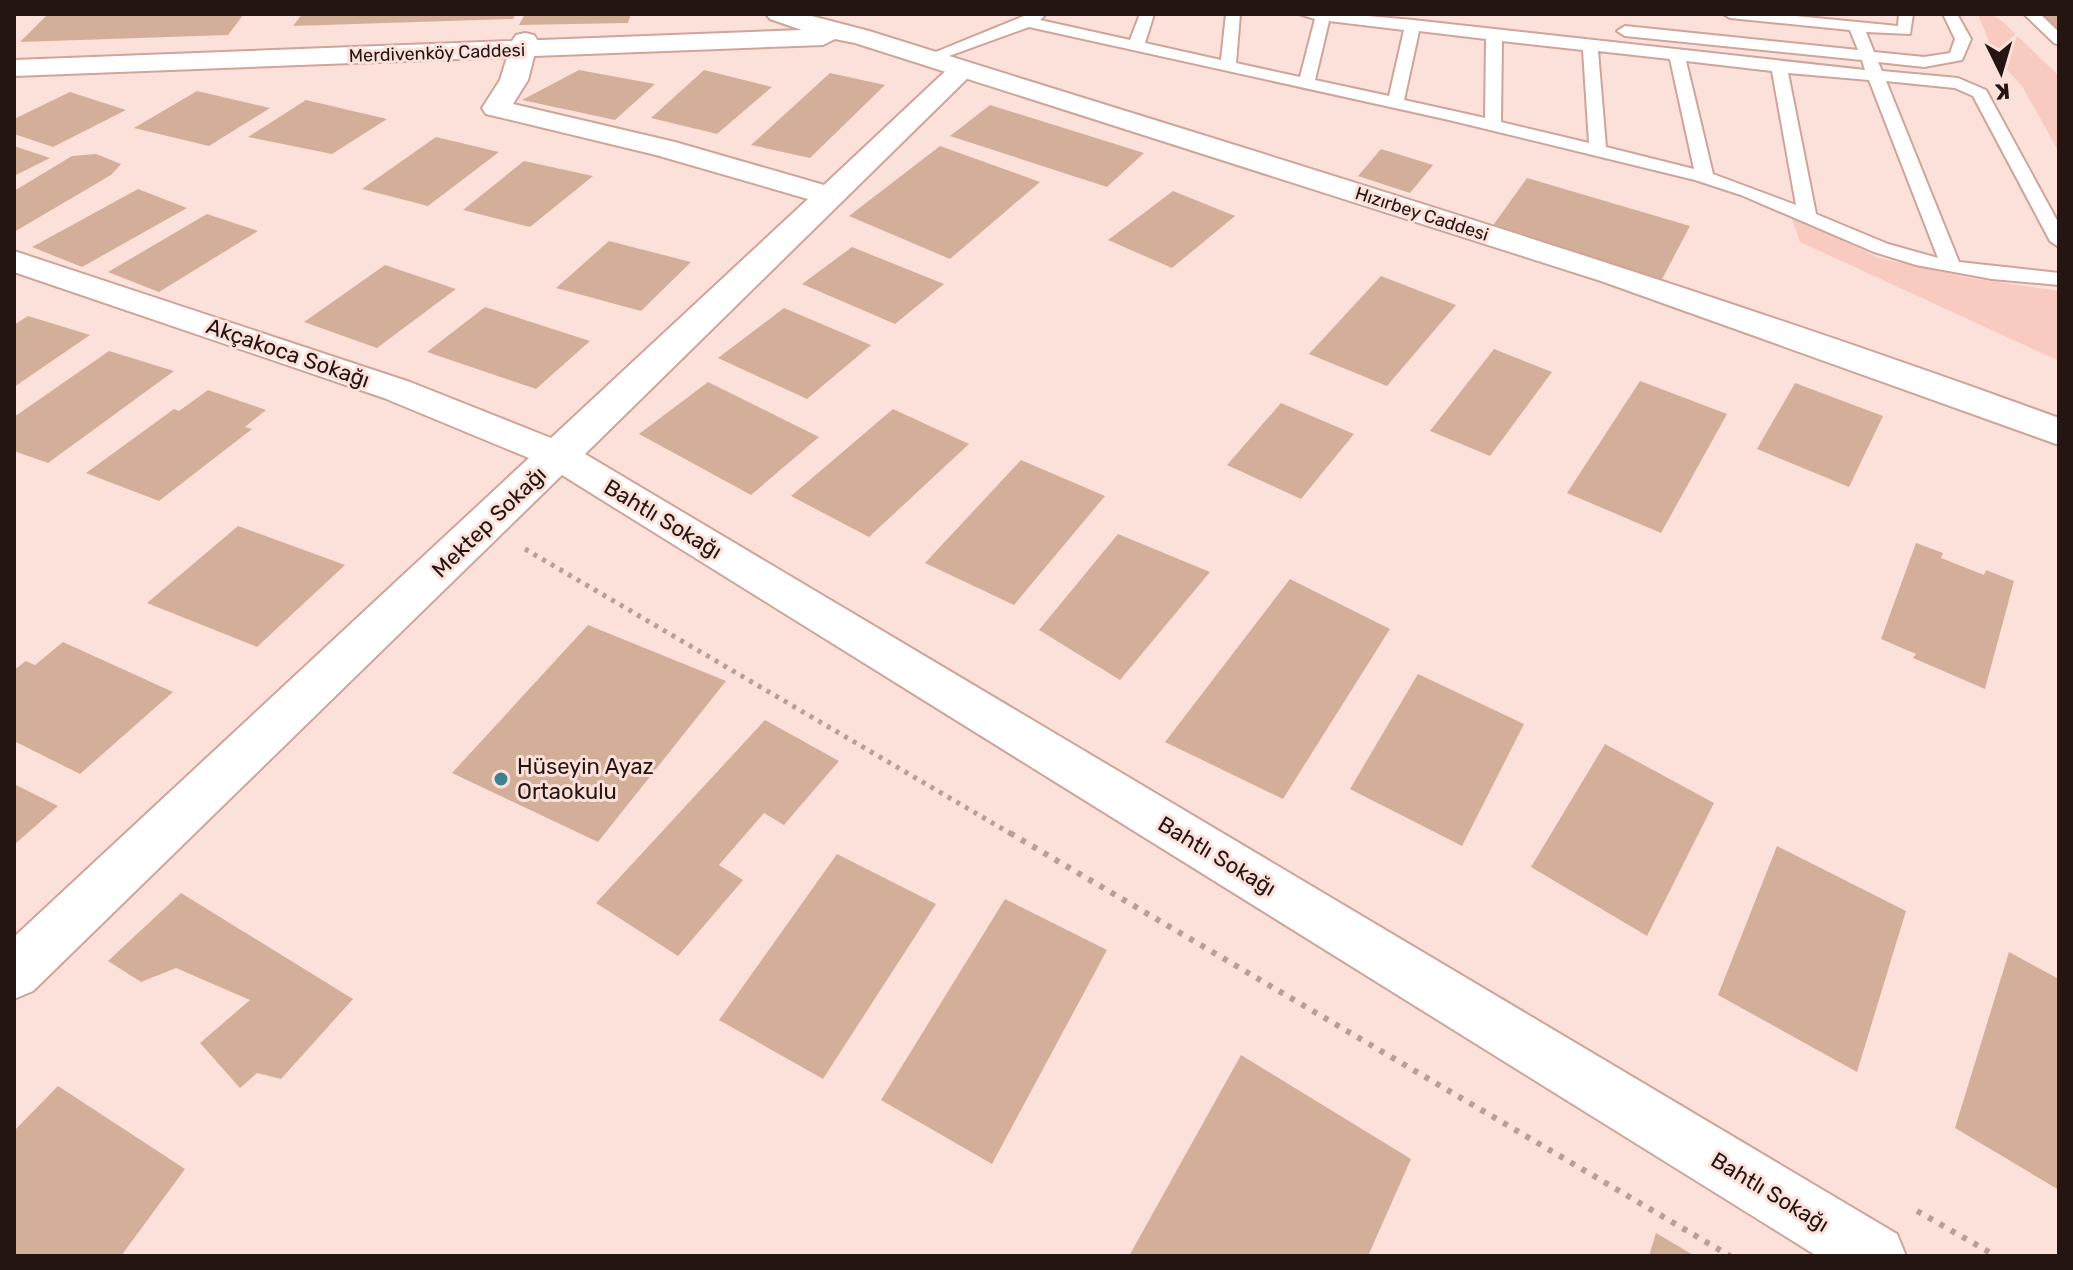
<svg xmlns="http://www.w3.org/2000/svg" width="2073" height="1270" viewBox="0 0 2073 1270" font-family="Rubik,sans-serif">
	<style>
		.green { fill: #f8cac0 }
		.building { fill: #d3af99 }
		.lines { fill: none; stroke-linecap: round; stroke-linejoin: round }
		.service-casing { stroke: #cfa49b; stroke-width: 4 }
		.minor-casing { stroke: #cfa49b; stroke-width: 4 }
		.tertiary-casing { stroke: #cfa49b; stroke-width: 4 }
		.path-far1 { stroke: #b69f9a; stroke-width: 5; stroke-dasharray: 4 6; stroke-linecap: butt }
		.path { stroke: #b69f9a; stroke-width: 6; stroke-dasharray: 5 8; stroke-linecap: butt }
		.service { fill: #fff; fill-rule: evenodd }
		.minor { fill: #fff; fill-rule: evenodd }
		.tertiary { fill: #fff; fill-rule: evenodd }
		.poi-dot { fill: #3d828f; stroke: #fce1db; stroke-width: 3 }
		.labels { text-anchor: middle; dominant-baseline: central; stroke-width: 6; stroke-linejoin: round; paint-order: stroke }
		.far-street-label { font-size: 18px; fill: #241512; stroke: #fce1db }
		.street-label { font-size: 22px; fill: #241512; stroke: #fce1db }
		.poi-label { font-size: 22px; fill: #241512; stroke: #fce1db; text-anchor: start }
	</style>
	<rect width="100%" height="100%" fill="#fce1db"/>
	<g class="green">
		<polygon points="1978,14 1991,14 2002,21 2059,76 2059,152 2022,86 1995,57"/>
		<polygon points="1790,214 1879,258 1970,278 2059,291 2059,361 1800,242"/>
	</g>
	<g class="building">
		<polygon points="48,14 244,14 228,35 20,42"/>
		<polygon points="302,14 516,14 513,19 293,26"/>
		<polygon points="525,14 631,14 628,23 519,25"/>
		<polygon points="2039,14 2059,14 2059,33"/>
		<polygon points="579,70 655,84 615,120 522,100"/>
		<polygon points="704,70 772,87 717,134 651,118"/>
		<polygon points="830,73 885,85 810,158 751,145"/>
		<polygon points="197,91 270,108 209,146 134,128"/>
		<polygon points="70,92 126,110 53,147 14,134 14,119"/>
		<polygon points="306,100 387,119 332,154 248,137"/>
		<polygon points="990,105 1144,153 1107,187 950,136"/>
		<polygon points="436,137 499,152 428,206 362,189"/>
		<polygon points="14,146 50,158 14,176"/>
		<polygon points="940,146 1040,182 950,259 849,216"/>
		<polygon points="1381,149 1433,165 1410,193 1358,176"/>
		<polygon points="96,154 121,164 111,175 14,232 14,191 72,156"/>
		<polygon points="524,161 593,176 530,227 463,210"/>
		<polygon points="1527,178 1690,226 1661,281 1491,228"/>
		<polygon points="138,189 187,208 82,267 32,247"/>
		<polygon points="1173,191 1235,216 1172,268 1108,240"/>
		<polygon points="207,214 258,231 159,292 108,272"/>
		<polygon points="609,241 691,262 641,311 556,288"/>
		<polygon points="852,247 944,284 895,324 802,284"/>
		<polygon points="385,265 456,289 377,348 304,322"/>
		<polygon points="1381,276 1456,305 1387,386 1309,354"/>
		<polygon points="485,307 590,341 536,389 427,352"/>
		<polygon points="784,308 871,345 807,399 718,358"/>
		<polygon points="28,316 90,335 14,387 14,325"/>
		<polygon points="1494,349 1552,372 1490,456 1430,431"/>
		<polygon points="109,351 174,371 48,463 14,451 14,417"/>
		<polygon points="1640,381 1727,414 1661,533 1567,493"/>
		<polygon points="708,382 819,437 751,495 639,434"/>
		<polygon points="1795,383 1883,416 1849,487 1757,449"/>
		<polygon points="208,390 266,410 245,427 252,429 159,501 86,473 174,409 179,411"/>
		<polygon points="1281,403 1354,434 1301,499 1227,465"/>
		<polygon points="893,409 969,444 869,537 791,496"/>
		<polygon points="1021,460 1105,496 1014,605 925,563"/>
		<polygon points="238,526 345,565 257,647 147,603"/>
		<polygon points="1118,534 1210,572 1120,680 1039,630"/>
		<polygon points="1916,543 1943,553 1941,558 1984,575 1986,570 2014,581 1985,689 1913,658 1916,654 1881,639"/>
		<polygon points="1290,579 1390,629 1283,799 1165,742"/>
		<polygon points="588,625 726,681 598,842 452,773"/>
		<polygon points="63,642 173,692 80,774 14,741 14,670 26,661 35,665"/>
		<polygon points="1418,674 1524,724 1462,846 1350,789"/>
		<polygon points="765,720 839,761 784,825 764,813 719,865 743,880 678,956 596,903"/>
		<polygon points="1605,744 1714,803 1647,936 1531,867"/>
		<polygon points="14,784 58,806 14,845"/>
		<polygon points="1777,846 1906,911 1857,1072 1718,995"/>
		<polygon points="837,854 936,904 823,1079 719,1020"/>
		<polygon points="181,893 353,999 281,1079 257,1073 240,1088 200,1043 250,1000 176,968 141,982 108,961"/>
		<polygon points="1005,899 1107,950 992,1164 881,1100"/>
		<polygon points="2009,952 2059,979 2059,1190 1955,1128"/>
		<polygon points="1241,1055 1411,1159 1368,1256 1129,1256"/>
		<polygon points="58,1086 185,1169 121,1256 14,1256 14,1131"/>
		<polygon points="1656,1233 1695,1256 1649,1256"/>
	</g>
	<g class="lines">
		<defs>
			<g id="service">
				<path d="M1029,14h17l-6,6 90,20 10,-26h14l-9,29 76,17 5,-46h14l-4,49 64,14 15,-58 -16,-5h47l67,6 452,50 -3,-10 -237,-24 -8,-5 8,-5 233,24 -8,-20 -120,-12 -7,-4h53l122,12 1,-12h14l-3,20 -44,-2 8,20 50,5 26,-4 5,-14 -12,-25h14l14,25 -9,21 -38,7 -46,-5 4,9 76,7 28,12 73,134v23l-9,-6 -77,-145 -18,-8 -69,-7 73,181 100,11v12l-67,-6 -76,-14 -42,-13 -133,-57 -46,-15 -246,-60 -420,-93 -94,34h-12l-2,-3zM1329,21l75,9 -15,66 -74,-16zM1419,31l67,8 -1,79 -81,-18zM1502,41l81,9 6,93 -88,-21zM1598,51l72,8 24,110 -88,-22zM1686,61l86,10 24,134 -83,-31zM1788,73l81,7 69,178 -50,-14 -72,-30z"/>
				<polygon points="2024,14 2040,14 2059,32 2059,45 2054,43"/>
			</g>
			<polygon id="minor" points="525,33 534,35 538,41 528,80 513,104 675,142 824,185 953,64 973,64 976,70 585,454 1897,1234 1906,1256 1817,1256 562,475 33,991 14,999 14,937 529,458 384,398 14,272 14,251 410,382 551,438 808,199 656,155 486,114 482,108 500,80 512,41 516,35"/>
			<path id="tertiary" d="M766,14h38l65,17c398,125 798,244 1190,387v27l-458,-164 -746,-238 -20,-4 -12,6 -809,31v-16l788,-30 -32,-11z"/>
		</defs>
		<use href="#service" class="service-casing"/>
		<use href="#minor" class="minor-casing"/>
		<use href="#tertiary" class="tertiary-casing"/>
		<polyline class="path-far1" points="525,549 1013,835"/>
		<g class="path">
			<polyline points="1010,833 1730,1256"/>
			<polyline points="1917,1211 1996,1256"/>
		</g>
		<use href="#service" class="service"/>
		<use href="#minor" class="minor"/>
		<use href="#tertiary" class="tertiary"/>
	</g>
	<circle class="poi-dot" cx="501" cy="779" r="8"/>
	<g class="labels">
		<g class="far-street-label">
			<text transform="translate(437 53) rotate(-2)">Merdivenköy Caddesi</text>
			<text transform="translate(1422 214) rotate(18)">Hızırbey Caddesi</text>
		</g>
		<g class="street-label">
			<text transform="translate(288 353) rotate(19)">Akçakoca Sokağı</text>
			<text transform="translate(663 519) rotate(31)">Bahtlı Sokağı</text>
			<text transform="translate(489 522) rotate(-44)">Mektep Sokağı</text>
			<text transform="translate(1217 856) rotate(31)">Bahtlı Sokağı</text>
			<text transform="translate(1770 1192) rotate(31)">Bahtlı Sokağı</text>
		</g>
		<g class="poi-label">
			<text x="517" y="766">Hüseyin Ayaz<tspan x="517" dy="25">Ortaokulu</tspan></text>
		</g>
	</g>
	<rect width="2073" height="1270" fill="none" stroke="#241512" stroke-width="32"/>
	<g transform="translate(2001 72) rotate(175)" stroke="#fce1db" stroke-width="6" paint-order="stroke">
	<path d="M0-6L14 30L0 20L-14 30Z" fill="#241512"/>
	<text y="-12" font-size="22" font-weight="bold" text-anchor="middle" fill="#241512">K</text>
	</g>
</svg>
